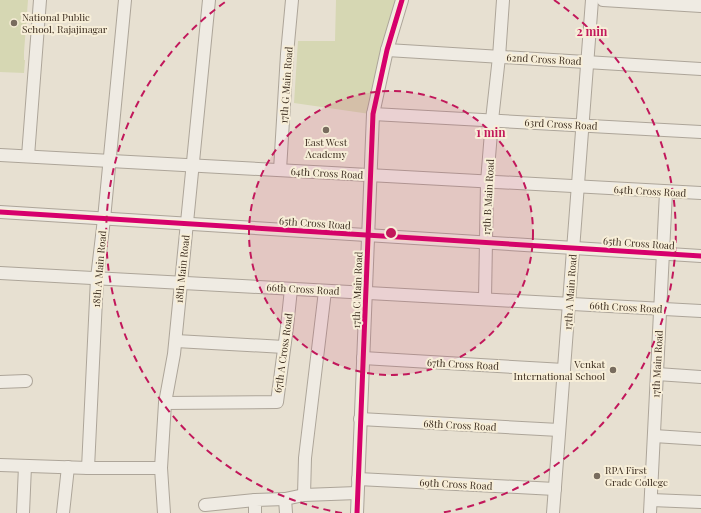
<svg xmlns="http://www.w3.org/2000/svg" width="701" height="513" viewBox="0 0 701 513" font-family="'Playfair Display',serif">
	<style>
		.green { fill: #d6d7b3 }
		.lines { fill: none; stroke-linecap: round; stroke-linejoin: round }
		.minor-casing { stroke: #ada599; stroke-width: 14 }
		.minor { stroke: #efebe3; stroke-width: 12 }
		.cycleway-casing { stroke: #f7eed8; stroke-width: 8 }
		.cycleway { stroke: #d6006c; stroke-width: 5 }
		.ring { fill: none; stroke: #c2185b; stroke-width: 2; stroke-dasharray: 7 5 }
		.poi-dot { fill: #786c5e; stroke: #f7eed8; stroke-width: 1.5 }
		.labels { text-anchor: middle; dominant-baseline: central; stroke-width: 4; stroke-linejoin: round; paint-order: stroke }
		.poi-label { font-size: 10px; fill: #3d2e20; stroke: #f7eed8; text-anchor: start }
		.street-label { font-size: 10px; fill: #3d2e20; stroke: #f7eed8 }
		.centre { fill: #c2185b; stroke: #f7eed8; stroke-width: 2 }
		.ring-label { font-size: 12px; text-anchor: middle; font-weight: bold; fill: #c2185b; stroke: #f7eed8; stroke-width: 4; stroke-linejoin: round; paint-order: stroke }
	</style>
	<rect width="100%" height="100%" fill="#e7e0d1"/>
	<g class="green">
		<polygon points="0,0 28,0 24,52 24,60 25,60 24,73 0,72"/>
		<polygon points="336,0 398,0 370,114 294,103 298,41 335,41"/>
	</g>
	<g class="lines">
		<defs>
			<g id="minor">
				<polyline points="603,0 701,6"/>
				<polyline points="387,50 701,69"/>
				<polyline points="373,114 701,132"/>
				<polyline points="0,155 701,193"/>
				<polyline points="28,156 40,0"/>
				<polyline points="280,170 287,54 292,0"/>
				<polyline points="0,212 701,256"/>
				<polyline points="0,273 701,311"/>
				<polyline points="485,299 487,182 492,120 499,57 503,0"/>
				<polyline points="176,341 284,347"/>
				<polyline points="363,358 564,370"/>
				<polyline points="657,374 701,377"/>
				<polyline points="0,382 26,381"/>
				<polyline points="165,403 277,402 287,327 291,289"/>
				<polyline points="360,419 559,430"/>
				<polyline points="654,436 701,439"/>
				<polyline points="0,465 88,468 161,468"/>
				<polyline points="88,468 97,278 104,219 125,0"/>
				<polyline points="358,479 555,489"/>
				<polyline points="304,495 305,458 325,291"/>
				<polyline points="651,500 701,502"/>
				<polyline points="205,505 255,500"/>
				<polyline points="23,513 25,466"/>
				<polyline points="63,513 68,467"/>
				<polyline points="164,513 161,468 165,403 174,354 209,0"/>
				<polyline points="255,513 255,500 285,499"/>
				<polyline points="286,513 285,499 304,495 357,493"/>
				<polyline points="357,513 373,114 387,50 402,0"/>
				<polyline points="553,513 592,0"/>
				<polyline points="650,513 666,192"/>
			</g>
		</defs>
		<use href="#minor" class="minor-casing"/>
		<use href="#minor" class="minor"/>
		<defs>
			<g id="cycleway">
				<polyline points="0,212 701,256"/>
				<polyline points="357,513 373,114 387,50 402,0"/>
			</g>
		</defs>
		<use href="#cycleway" class="cycleway-casing"/>
		<use href="#cycleway" class="cycleway"/>
	</g>
	<circle cx="391" cy="233" r="142" fill="#c2185b" fill-opacity=".12"/>
	<g class="ring">
		<circle cx="391" cy="233" r="142"/>
		<path d="M342 513A284 284 0 0 1 228 0M554 0A284 284 0 0 1 440 513"/>
	</g>
	<g class="poi-dot">
		<circle cx="14" cy="23" r="4"/>
		<circle cx="326" cy="130" r="4"/>
		<circle cx="613" cy="370" r="4"/>
		<circle cx="597" cy="476" r="4"/>
	</g>
	<g class="labels">
		<g class="poi-label">
			<text x="22" y="17">National Public<tspan x="22" dy="12">School, Rajajinagar</tspan></text>
			<text x="326" y="142" text-anchor="middle">East West<tspan x="326" dy="12">Academy</tspan></text>
			<text x="605" y="364" text-anchor="end">Venkat<tspan x="605" dy="12">International School</tspan></text>
			<text x="605" y="470">RPA First<tspan x="605" dy="12">Grade College</tspan></text>
		</g>
		<g class="street-label">
			<text transform="translate(544 59) rotate(3)">62nd Cross Road</text>
			<text transform="translate(286 85) rotate(-86)">17th G Main Road</text>
			<text transform="translate(561 124) rotate(3)">63rd Cross Road</text>
			<text transform="translate(327 173) rotate(3)">64th Cross Road</text>
			<text transform="translate(650 191) rotate(3)">64th Cross Road</text>
			<text transform="translate(488 197) rotate(-87)">17th B Main Road</text>
			<text transform="translate(315 223) rotate(4)">65th Cross Road</text>
			<text transform="translate(639 243) rotate(4)">65th Cross Road</text>
			<text transform="translate(99 269) rotate(-85)">18th A Main Road</text>
			<text transform="translate(182 269) rotate(-84)">18th Main Road</text>
			<text transform="translate(303 289) rotate(3)">66th Cross Road</text>
			<text transform="translate(357 290) rotate(-88)">17th C Main Road</text>
			<text transform="translate(570 292) rotate(-86)">17th A Main Road</text>
			<text transform="translate(626 307) rotate(3)">66th Cross Road</text>
			<text transform="translate(283 353) rotate(-82)">67th A Cross Road</text>
			<text transform="translate(463 364) rotate(3)">67th Cross Road</text>
			<text transform="translate(657 364) rotate(-87)">17th Main Road</text>
			<text transform="translate(460 425) rotate(3)">68th Cross Road</text>
			<text transform="translate(456 484) rotate(3)">69th Cross Road</text>
		</g>
	</g>
	<circle cx="391" cy="233" r="6" class="centre"/>
	<g class="ring-label">
		<text x="592" y="36">2 min</text>
		<text x="491" y="137">1 min</text>
	</g>
</svg>
